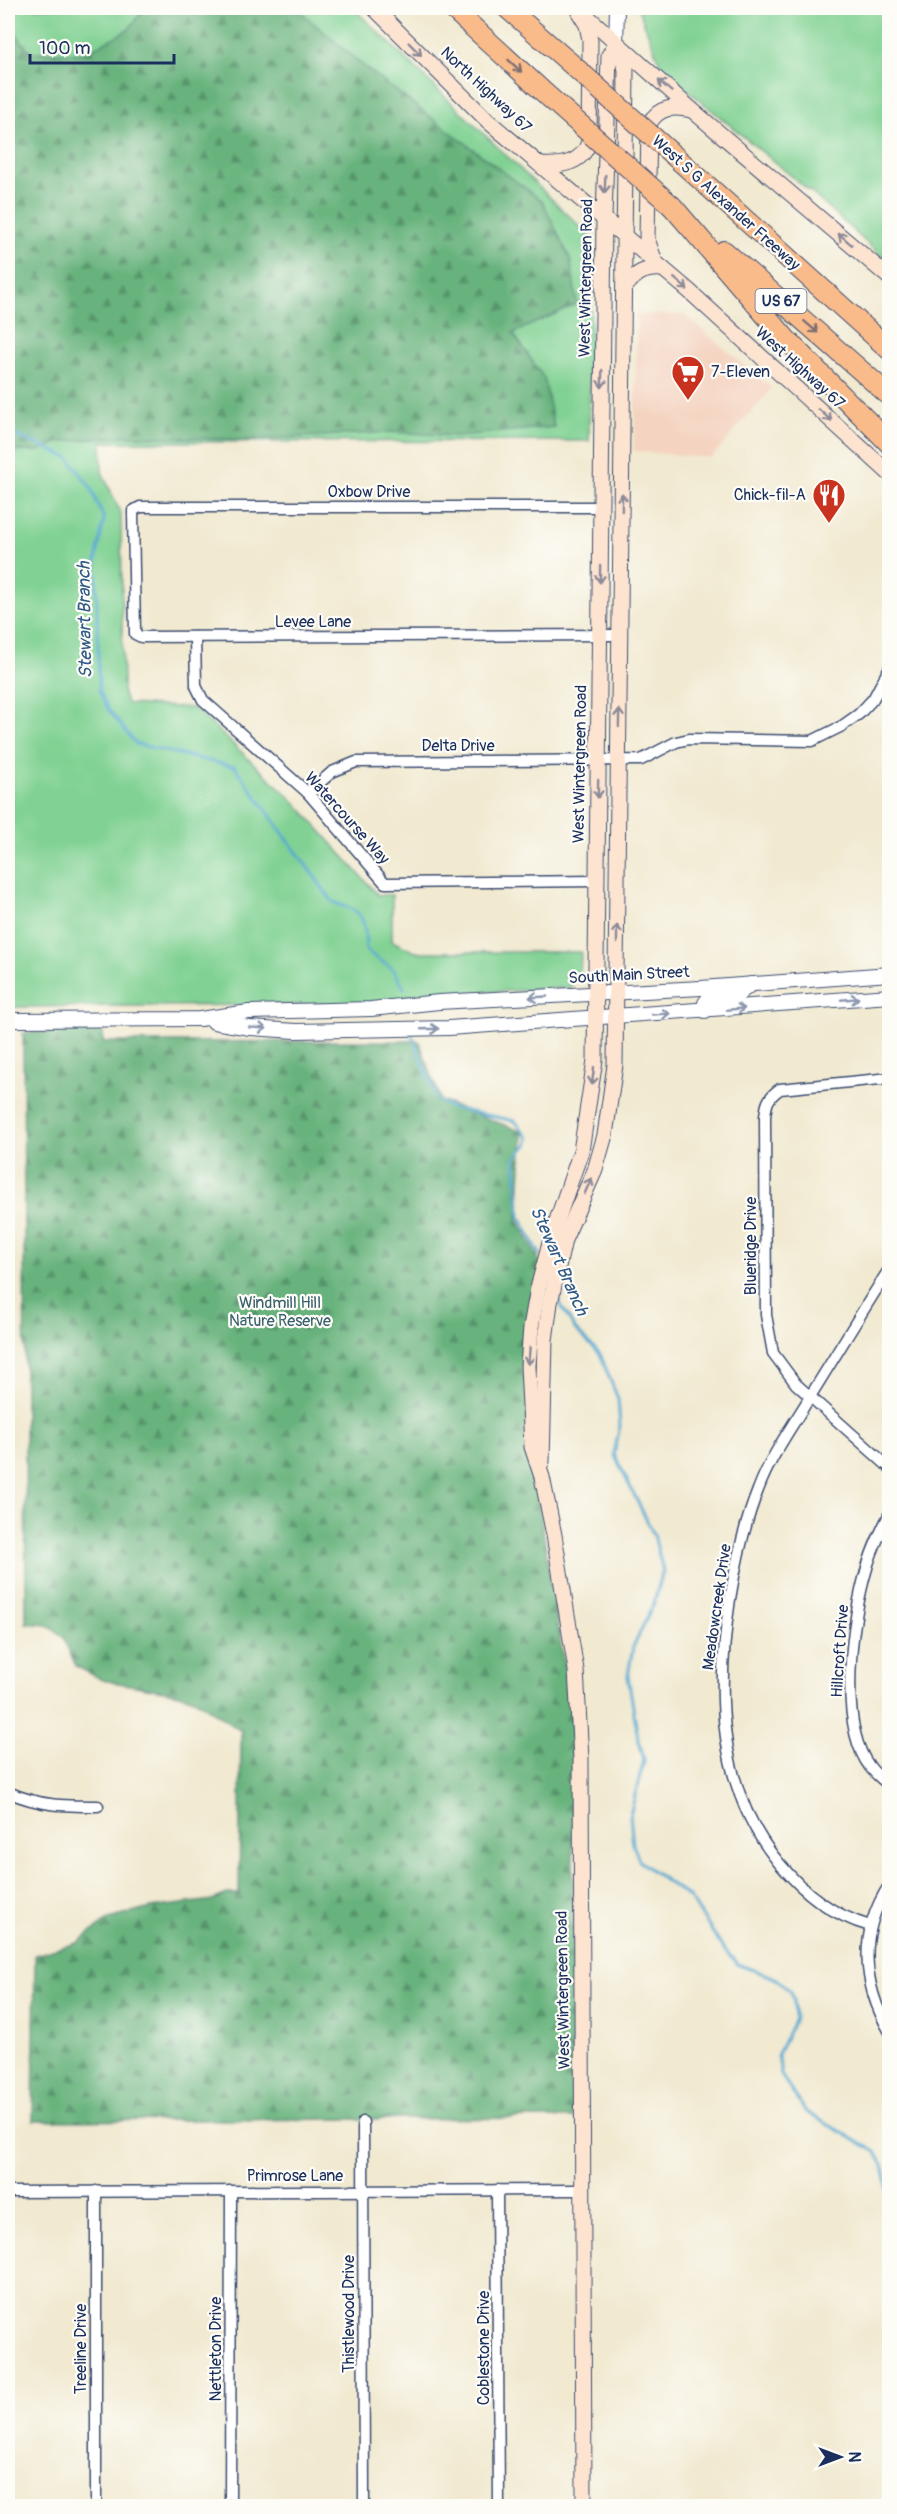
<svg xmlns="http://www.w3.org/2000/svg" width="897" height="2514" viewBox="0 0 897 2514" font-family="Pangolin,sans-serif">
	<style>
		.built { fill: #f4d3c0 }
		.grass { fill: #80d193; stroke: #4e8078; stroke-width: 1.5 }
		.forest { fill: url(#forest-firs); stroke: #42716e; stroke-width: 1.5 }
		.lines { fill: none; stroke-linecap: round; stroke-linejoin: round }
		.stream { stroke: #54a8d0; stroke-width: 3 }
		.minor-casing { stroke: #3b4b6f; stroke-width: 13 }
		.tertiary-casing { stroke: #3b4b6f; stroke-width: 16 }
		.secondary-casing { stroke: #3b4b6f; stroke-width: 17 }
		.motorway-casing { stroke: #3b4b6f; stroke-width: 22 }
		.minor { stroke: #fff; stroke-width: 10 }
		.tertiary { stroke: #fff; stroke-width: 14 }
		.secondary { stroke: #fde4d1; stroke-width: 15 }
		.motorway { stroke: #fabb8b; stroke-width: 20 }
		.motorway-bridge-casing { stroke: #3b4b6f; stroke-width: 22; stroke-linecap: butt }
		.motorway-bridge { stroke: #fabb8b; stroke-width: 20 }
		.oneway { stroke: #8c8a98 }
		.oneway2 { stroke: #7f6e72 }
		.oneway3 { stroke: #8d97ae }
		.labels { text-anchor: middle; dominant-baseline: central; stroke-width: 4.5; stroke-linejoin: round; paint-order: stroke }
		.shield { fill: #fdfcf7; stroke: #5f6c8c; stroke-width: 1.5 }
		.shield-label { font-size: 15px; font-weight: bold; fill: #1b2f5e }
		.street-label { font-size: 16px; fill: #1b2f5e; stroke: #fdfcf7 }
		.poi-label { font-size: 16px; fill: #1b2f5e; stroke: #fdfcf7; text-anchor: start }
		.park-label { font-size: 16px; fill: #39606e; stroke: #fdfcf7 }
		.water-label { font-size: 18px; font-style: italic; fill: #2f5986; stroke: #fdfcf7 }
	</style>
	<defs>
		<pattern id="forest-firs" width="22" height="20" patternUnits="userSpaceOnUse" patternTransform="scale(1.5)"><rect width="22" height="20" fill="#68b37d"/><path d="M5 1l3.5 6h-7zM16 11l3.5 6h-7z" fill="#55926a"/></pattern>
	</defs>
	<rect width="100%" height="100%" fill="#fdfcf7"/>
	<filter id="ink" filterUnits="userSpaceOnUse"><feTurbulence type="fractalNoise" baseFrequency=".0167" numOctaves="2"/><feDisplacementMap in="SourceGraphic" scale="12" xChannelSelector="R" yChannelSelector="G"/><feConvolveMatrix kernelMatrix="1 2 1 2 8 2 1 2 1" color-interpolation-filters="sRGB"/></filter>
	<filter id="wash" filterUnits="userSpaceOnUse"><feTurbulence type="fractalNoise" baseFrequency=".008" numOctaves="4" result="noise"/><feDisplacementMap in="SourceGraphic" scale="24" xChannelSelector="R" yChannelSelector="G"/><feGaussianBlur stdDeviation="1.35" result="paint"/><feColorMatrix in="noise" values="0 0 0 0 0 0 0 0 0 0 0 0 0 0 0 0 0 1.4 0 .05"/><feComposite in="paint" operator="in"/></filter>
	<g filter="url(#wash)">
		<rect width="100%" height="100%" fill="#f1e9d0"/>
		<polygon class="built" points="637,314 684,315 772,388 711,458 634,451"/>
		<g class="grass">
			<polygon points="8,8 353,8 592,238 589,441 101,442 102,472 121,514 123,695 128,704 194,708 294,801 378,895 392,895 392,941 415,952 581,952 580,976 569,988 406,996 404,1004 8,1007"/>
			<polygon points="638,8 889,8 889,263 813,194 662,69"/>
		</g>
		<g class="forest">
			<polygon points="145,8 296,8 367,69 542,201 570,258 577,304 513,333 544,378 554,427 457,436 392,432 250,440 127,436 59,442 38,451 8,451 8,24 30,52 83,54 128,30"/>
			<polygon points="103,1030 103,1042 419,1041 441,1101 523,1132 518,1220 542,1266 531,1361 528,1435 573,1722 573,2118 33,2121 35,1955 77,1943 109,1919 151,1908 213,1900 227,1894 239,1894 241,1731 196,1700 180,1694 102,1680 76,1666 63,1637 47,1625 26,1623 23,1033"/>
		</g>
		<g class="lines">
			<g class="stream">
				<path d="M8,432l61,26 22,30 13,31 -8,42 3,129 9,19 28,35 99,23 97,134c7,5 15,5 22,9 13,8 11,28 12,41l27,18 11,19"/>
				<polyline points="412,1035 437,1100 452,1108 515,1121 529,1138 527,1145 515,1158 520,1217 540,1255"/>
				<polyline points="557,1298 574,1328 600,1354 618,1399 620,1426 614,1454 654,1535 663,1571 654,1603 633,1647 628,1676 637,1732 644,1760 630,1815 633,1845 640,1862 690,1898 723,1948 737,1964 775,1978 789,1990 794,2001 795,2019 778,2054 781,2075 806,2112 876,2152 883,2165 890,2200"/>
			</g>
		</g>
	</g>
	<g filter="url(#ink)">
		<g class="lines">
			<defs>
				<g id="minor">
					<polyline points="601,507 140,507 133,511 135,634 141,637 620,635"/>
					<polyline points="195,637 196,686 203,700 308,793 385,883 597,881"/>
					<polyline points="308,793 332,772 356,762 641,760 676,742 689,739 812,741 842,726 859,714 873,699 890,667"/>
					<path d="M890,1078l-110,11c-12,8 -14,15 -15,28l1,198 7,38 23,31 94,84"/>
					<path d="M890,1513c-9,18 -18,36 -23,55 -15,49 -30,156 3,199 5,7 13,13 20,19"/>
					<path d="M8,1792c32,14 55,14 90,14"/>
					<path d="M890,1884c-32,48 -28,100 0,148"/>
					<path d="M870,1926c-38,-11 -66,-33 -91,-63 -62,-75 -63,-172 -49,-264 6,-37 14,-74 28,-109 13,-35 34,-63 53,-95 26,-42 52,-85 79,-127"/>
					<polyline points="363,2122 364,2506"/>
					<polyline points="497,2190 499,2506"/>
					<polyline points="96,2191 96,2506"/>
					<polyline points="8,2192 583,2190"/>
					<polyline points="230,2506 231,2191"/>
				</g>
				<g id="tertiary">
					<polyline points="616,44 617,8"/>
					<polyline points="705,1011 705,1003 708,999 735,997 751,984"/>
					<polyline points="8,1020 200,1019 249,1012 371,1009 439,1002 701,988 890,974"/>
					<polyline points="214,1022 250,1028 296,1031 449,1028 890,996"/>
				</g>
				<g id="secondary">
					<polyline points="374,8 488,121 688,290 890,474"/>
					<polyline points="578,8 692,110 890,278"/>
					<path d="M541,165c20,1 41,-1 48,-23l1,-102 -3,-15 -7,-11"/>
					<path d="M654,259l-7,-20 2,-115c10,-18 25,-18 43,-14"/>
					<path d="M624,288c11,-14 20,-21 39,-19"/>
					<polyline points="542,1462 545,1340 550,1303 564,1240 595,1170 605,1135 615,1065 626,69 616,44"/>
					<polyline points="584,2506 581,1759 576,1670 554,1535 542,1477 532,1447 528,1366 531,1327 538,1288 553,1232 581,1151 595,1060 604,219 609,55 616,44"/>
				</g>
				<g id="motorway">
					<polyline points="452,8 549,97"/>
					<polyline points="507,8 569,62"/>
					<polyline points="681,162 890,350"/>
					<polyline points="672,206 786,339 890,444"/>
					<polyline points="724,251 890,396"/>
				</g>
			</defs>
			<use href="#minor" class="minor-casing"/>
			<use href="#tertiary" class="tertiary-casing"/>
			<use href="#secondary" class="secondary-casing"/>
			<use href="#motorway" class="motorway-casing"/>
			<use href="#minor" class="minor"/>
			<use href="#tertiary" class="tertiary"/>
			<use href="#secondary" class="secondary"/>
			<use href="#motorway" class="motorway"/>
			<defs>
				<g id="motorway-bridge">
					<polyline points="569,62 681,162"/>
					<polyline points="549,97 672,206"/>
				</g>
			</defs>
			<use href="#motorway-bridge" class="motorway-bridge-casing"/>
			<use href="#motorway-bridge" class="motorway-bridge"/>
		</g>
		<defs><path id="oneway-shaft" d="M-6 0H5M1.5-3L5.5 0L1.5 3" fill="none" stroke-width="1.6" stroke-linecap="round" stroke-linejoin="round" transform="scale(1.5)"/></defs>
		<g class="oneway">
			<use href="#oneway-shaft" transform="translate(415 49) rotate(45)"/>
			<use href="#oneway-shaft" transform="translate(665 86) rotate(-139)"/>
			<use href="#oneway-shaft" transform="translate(605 184) rotate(92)"/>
			<use href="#oneway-shaft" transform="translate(845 239) rotate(-139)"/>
			<use href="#oneway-shaft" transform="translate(681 284) rotate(41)"/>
			<use href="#oneway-shaft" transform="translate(602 379) rotate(91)"/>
			<use href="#oneway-shaft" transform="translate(825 415) rotate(42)"/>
			<use href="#oneway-shaft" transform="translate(622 502) rotate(-89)"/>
			<use href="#oneway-shaft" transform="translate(600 574) rotate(91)"/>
			<use href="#oneway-shaft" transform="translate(619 718) rotate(-89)"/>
			<use href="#oneway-shaft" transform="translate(598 789) rotate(91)"/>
			<use href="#oneway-shaft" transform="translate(617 934) rotate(-90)"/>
			<use href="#oneway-shaft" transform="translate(593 1076) rotate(97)"/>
			<use href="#oneway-shaft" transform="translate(588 1186) rotate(-66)"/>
			<use href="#oneway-shaft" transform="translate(529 1356) rotate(95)"/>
		</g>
		<g class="oneway2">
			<use href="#oneway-shaft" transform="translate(515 66) rotate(43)"/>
			<use href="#oneway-shaft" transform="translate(811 327) rotate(41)"/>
		</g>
		<g class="oneway3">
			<use href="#oneway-shaft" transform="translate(538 997) rotate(177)"/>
			<use href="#oneway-shaft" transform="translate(850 999) rotate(-5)"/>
			<use href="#oneway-shaft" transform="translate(736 1009) rotate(-5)"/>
			<use href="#oneway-shaft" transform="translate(661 1014) rotate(-3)"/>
			<use href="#oneway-shaft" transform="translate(258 1028) rotate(4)"/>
			<use href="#oneway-shaft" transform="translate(430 1029) rotate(-2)"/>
		</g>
	</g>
	<defs>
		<symbol id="supermarket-pin" viewBox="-11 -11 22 30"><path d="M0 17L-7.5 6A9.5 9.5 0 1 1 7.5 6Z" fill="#c8321e" stroke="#fdfcf7"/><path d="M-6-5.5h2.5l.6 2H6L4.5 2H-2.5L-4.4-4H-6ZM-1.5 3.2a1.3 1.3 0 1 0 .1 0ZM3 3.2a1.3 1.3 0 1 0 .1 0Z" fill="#fff"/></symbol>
		<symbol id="restaurant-pin" viewBox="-11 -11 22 30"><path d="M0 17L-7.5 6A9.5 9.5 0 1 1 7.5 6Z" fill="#c8321e" stroke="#fdfcf7"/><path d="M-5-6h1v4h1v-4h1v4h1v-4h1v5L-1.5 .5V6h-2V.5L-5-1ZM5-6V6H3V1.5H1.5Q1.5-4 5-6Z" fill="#fff"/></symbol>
	</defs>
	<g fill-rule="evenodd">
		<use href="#supermarket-pin" x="669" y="353" width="38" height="52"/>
		<use href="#restaurant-pin" x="810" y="476" width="38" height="52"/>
	</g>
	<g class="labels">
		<rect class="shield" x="755.5" y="289" width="51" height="24" rx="4.5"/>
		<g class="shield-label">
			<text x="781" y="301">US 67</text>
		</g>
		<g class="street-label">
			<text transform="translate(486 90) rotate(43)">North Highway 67</text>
			<text transform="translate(726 203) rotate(42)">West S G Alexander Freeway</text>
			<text transform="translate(586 278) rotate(-89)">West Wintergreen Road</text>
			<text transform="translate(800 368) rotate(42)">West Highway 67</text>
			<text x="369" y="492">Oxbow Drive</text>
			<text x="313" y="622">Levee Lane</text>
			<text x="458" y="746">Delta Drive</text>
			<text transform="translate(580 764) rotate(-89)">West Wintergreen Road</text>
			<text transform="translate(347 818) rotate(48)">Watercourse Way</text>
			<text transform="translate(629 975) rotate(-3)">South Main Street</text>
			<text transform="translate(751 1246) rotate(-90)">Blueridge Drive</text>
			<text transform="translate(717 1607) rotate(-82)">Meadowcreek Drive</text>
			<text transform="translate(840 1651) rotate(-86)">Hillcroft Drive</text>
			<text transform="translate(563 1990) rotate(-91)">West Wintergreen Road</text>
			<text x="295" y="2176">Primrose Lane</text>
			<text transform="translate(349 2314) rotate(-90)">Thistlewood Drive</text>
			<text transform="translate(484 2348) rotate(-90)">Coblestone Drive</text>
			<text transform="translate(81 2349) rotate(-90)">Treeline Drive</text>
			<text transform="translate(216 2349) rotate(-90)">Nettleton Drive</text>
		</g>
		<g class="poi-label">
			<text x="711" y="372">7-Eleven</text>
			<text x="806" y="495" text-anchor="end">Chick-fil-A</text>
		</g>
		<g class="park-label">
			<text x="280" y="1303">Windmill Hill<tspan x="280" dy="18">Nature Reserve</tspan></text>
		</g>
		<g class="water-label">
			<text transform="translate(85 620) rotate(-91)">Stewart Branch</text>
			<text transform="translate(559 1261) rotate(66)">Stewart Branch</text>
		</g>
	</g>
	<rect width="897" height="2514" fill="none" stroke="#fdfcf7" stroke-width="30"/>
	<g transform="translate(840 2457) rotate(90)" stroke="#fdfcf7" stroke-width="4.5" paint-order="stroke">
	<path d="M0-4.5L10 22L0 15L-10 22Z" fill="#1b2f5e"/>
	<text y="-9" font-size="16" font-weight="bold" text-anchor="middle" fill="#1b2f5e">N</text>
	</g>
	<path d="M30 54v9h144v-9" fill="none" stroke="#1b2f5e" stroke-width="3"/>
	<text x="39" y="54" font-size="18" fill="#1b2f5e" stroke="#fdfcf7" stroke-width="4.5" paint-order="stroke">100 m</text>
</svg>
